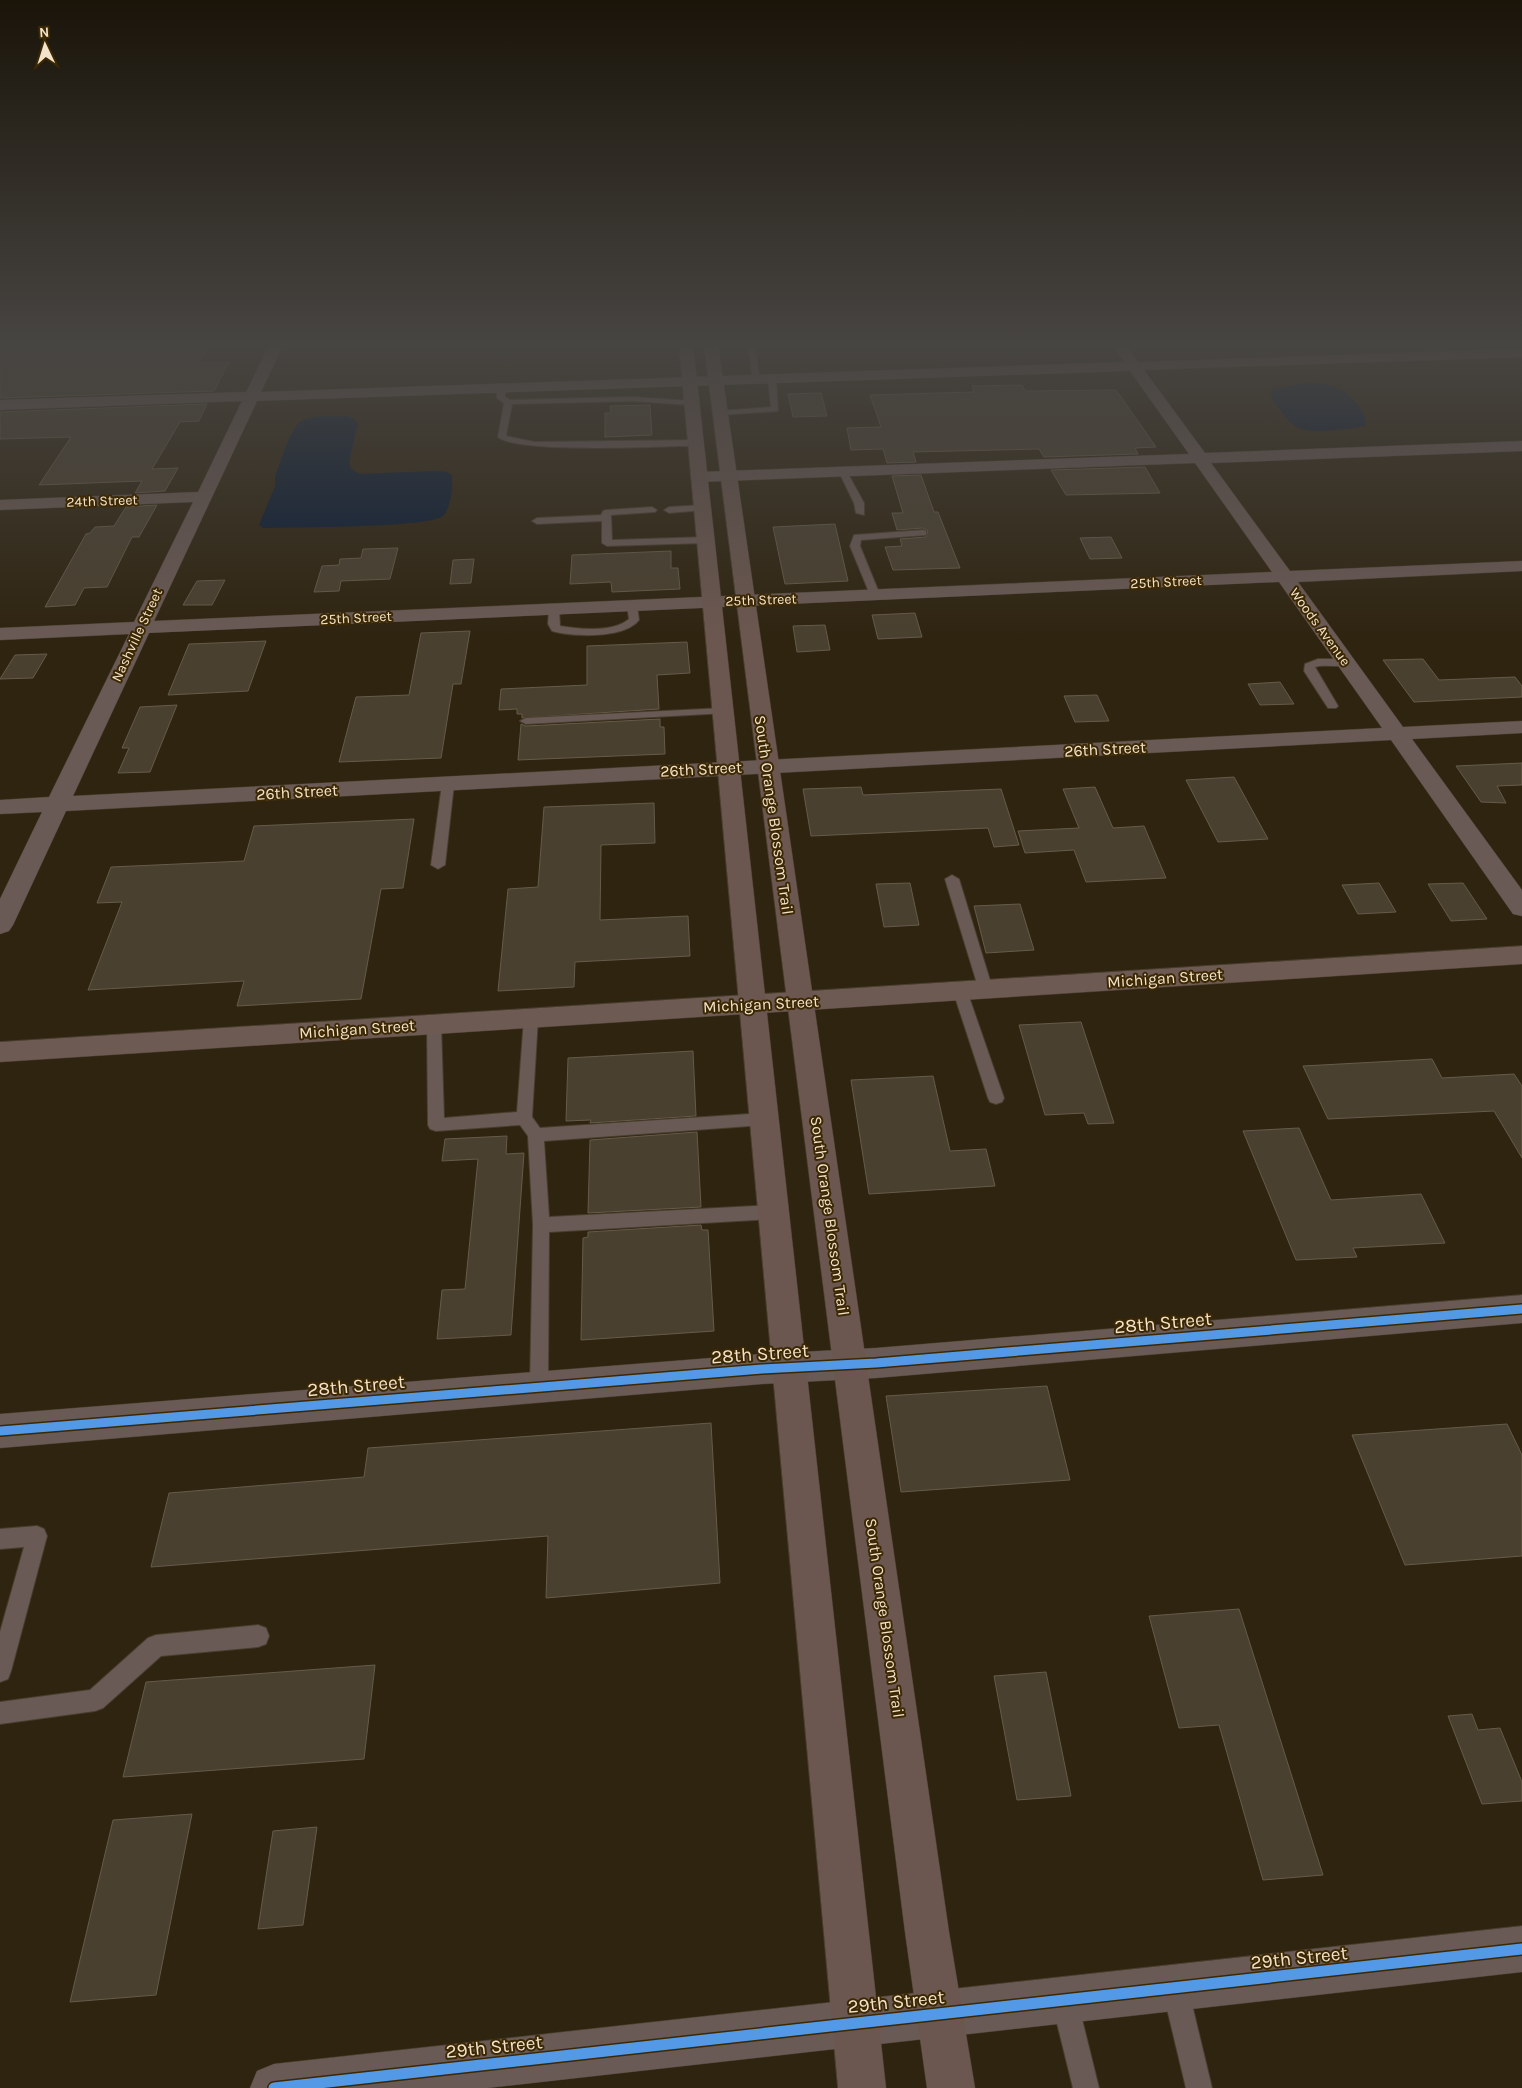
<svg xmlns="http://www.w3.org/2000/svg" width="1522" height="2088" viewBox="0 0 1522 2088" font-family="Karla,sans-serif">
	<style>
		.water { fill: #091b34 }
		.building { fill: #4a402f; stroke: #665b49 }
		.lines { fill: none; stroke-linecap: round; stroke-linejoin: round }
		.lane-casing { stroke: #483e2d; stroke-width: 2 }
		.street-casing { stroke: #483e2d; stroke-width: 1 }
		.secondary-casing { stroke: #483e2d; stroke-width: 1 }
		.primary-casing { stroke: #483e2d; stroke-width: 1 }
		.lane { fill: #6a5a55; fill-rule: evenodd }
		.street { fill: #6a5a55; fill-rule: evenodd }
		.secondary { fill: #6d5a53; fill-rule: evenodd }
		.primary { fill: #6b5750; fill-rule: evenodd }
		.cycleway-far1-casing { stroke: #3c2803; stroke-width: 12 }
		.cycleway-casing { stroke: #3c2803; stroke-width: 14 }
		.cycleway-far1 { stroke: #5399e6; stroke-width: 9 }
		.cycleway { stroke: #5399e6; stroke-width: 11 }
		.labels { text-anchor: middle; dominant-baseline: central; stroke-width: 4; stroke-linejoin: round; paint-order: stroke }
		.far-street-label { font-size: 14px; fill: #f3e3cb; stroke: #3c2803 }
		.street-label { font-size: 16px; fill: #f3e3cb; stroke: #3c2803 }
		.near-street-label { font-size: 19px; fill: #f3e3cb; stroke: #3c2803 }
	</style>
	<rect width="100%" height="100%" fill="#2f2410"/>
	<g class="water">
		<path d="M1308,383c9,0 18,1 27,4 12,4 34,25 30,39 -14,3 -54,8 -66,2 -11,-5 -20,-20 -27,-29l-1,-6 3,-4z"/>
		<path d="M344,416l7,1 7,6 -9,39 2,7 9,5 77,-3 10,1 5,3c1,10 -1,33 -9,41 -14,12 -153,11 -180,12l-4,-3 16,-39v-9c5,-13 15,-49 26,-56 12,-7 30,-4 43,-5z"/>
	</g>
	<g class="building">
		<polygon points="0,345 210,345 198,363 229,362 214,391 0,398"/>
		<polygon points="1022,385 1025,391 1116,390 1156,447 1135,448 1138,454 1044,457 1039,449 913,452 916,462 887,463 883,449 851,450 847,428 881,427 870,395 974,392 972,386"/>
		<polygon points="821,393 827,416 793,417 788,394"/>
		<polygon points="207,404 199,421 180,422 152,469 178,468 165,491 135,493 142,481 39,485 71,437 0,439 0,412"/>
		<polygon points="650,405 652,435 605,437 605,413 611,413 610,406"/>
		<polygon points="1145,467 1160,493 1066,495 1051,470"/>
		<polygon points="921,475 934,512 938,512 960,568 893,570 885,547 902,546 900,539 926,537 928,531 923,528 897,530 892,513 903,513 892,476"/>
		<polygon points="157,505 139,537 132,537 107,587 84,588 75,605 45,607 86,534 90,533 95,527 114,526 126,507"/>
		<polygon points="835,524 848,581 785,584 773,527"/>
		<polygon points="1111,537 1122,558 1090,559 1080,538"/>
		<polygon points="398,548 390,579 341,581 339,591 314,592 322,566 339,565 340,559 361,558 363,549"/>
		<polygon points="671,551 671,568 678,568 680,589 612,592 611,582 570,584 572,555"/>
		<polygon points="474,559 471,583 450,584 453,560"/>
		<polygon points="225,580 212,605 183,605 197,581"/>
		<polygon points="915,613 922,637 878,639 872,615"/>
		<polygon points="825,625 830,650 797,652 793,626"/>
		<polygon points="470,631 461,684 453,684 441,758 339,762 356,697 409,695 421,633"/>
		<polygon points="266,641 248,691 168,695 189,644"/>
		<polygon points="687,642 690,673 657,675 659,709 522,718 522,714 517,714 517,709 499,710 501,689 587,685 587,646"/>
		<polygon points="47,654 33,678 0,679 15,655"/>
		<polygon points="1423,659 1439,680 1515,677 1522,686 1522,697 1414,702 1383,660"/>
		<polygon points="1280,682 1294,704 1260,705 1248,684"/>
		<polygon points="1097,695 1109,721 1075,722 1064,696"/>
		<polygon points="177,705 150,772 118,773 129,748 122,748 140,707"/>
		<polygon points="660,719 660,727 664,727 665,754 518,760 521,724 526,726"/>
		<polygon points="1522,763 1522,785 1497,786 1506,803 1481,802 1456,766"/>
		<polygon points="1234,777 1268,839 1218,842 1186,780"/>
		<polygon points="861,787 863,795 1001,789 1019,845 994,847 988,828 811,836 803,789"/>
		<polygon points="1095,787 1113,828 1144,826 1166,878 1086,882 1074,850 1025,853 1018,831 1079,828 1063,789"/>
		<polygon points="654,803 655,843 601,845 600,920 688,916 690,956 575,962 574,987 498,991 508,889 538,887 544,807"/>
		<polygon points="414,819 403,888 381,889 361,999 237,1006 244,981 88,990 122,902 97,903 111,867 244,861 254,826"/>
		<polygon points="910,883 919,925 884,927 876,884"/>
		<polygon points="1379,883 1396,912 1358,914 1342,885"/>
		<polygon points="1463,883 1487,919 1451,921 1428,884"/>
		<polygon points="1020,904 1034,950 986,953 974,906"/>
		<polygon points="1081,1022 1114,1123 1088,1124 1084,1113 1045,1115 1019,1025"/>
		<polygon points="693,1051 696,1116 590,1123 591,1120 566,1121 568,1058"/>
		<polygon points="1432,1059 1442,1078 1514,1074 1522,1086 1522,1158 1494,1111 1328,1119 1303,1066"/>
		<polygon points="933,1076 950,1151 986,1149 995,1186 869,1194 851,1080"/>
		<polygon points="1299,1128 1331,1200 1421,1194 1445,1243 1353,1248 1357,1257 1296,1260 1243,1131"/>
		<polygon points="697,1132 701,1207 588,1213 590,1140"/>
		<polygon points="507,1136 506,1154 524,1153 511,1335 437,1339 442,1290 465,1289 478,1159 442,1161 445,1139"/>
		<polygon points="701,1225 702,1230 708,1230 714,1331 581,1340 583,1238 588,1237 588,1232"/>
		<polygon points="1047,1386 1070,1480 901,1492 886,1396"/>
		<polygon points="711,1423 720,1583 546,1598 548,1536 151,1567 169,1493 364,1477 368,1448"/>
		<polygon points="1507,1424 1522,1455 1522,1556 1405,1565 1352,1435"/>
		<polygon points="1239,1609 1323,1875 1263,1880 1219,1725 1179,1728 1149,1616"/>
		<polygon points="375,1665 364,1759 123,1777 146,1682"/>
		<polygon points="1046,1672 1071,1796 1017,1800 994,1676"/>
		<polygon points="1472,1714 1478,1730 1500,1728 1522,1782 1522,1801 1482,1804 1448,1716"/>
		<polygon points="192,1814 156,1995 70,2002 113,1820"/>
		<polygon points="317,1827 303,1925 258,1929 273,1831"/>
	</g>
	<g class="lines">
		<defs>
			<g id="lane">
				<polygon points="748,345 755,345 760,382 753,380"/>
				<polygon points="772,377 776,379 778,411 721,415 717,413 721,411 771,407 768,379"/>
				<path d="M501,386l4,2v9l5,3 122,-3 60,4 4,2 -4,2 -60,-4 -120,3 -6,32 29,6 161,-2 4,3 -4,3h-16c-31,1 -164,7 -182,-9l6,-34 -7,-5v-10z"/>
				<polygon points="840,470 847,472 864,503 864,515 856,513 854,503 839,472"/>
				<polygon points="702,505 707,508 705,510 669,513 664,510 669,507"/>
				<polygon points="652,507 657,510 655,512 611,515 612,540 706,537 711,540 706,543 607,546 602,543 602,521 537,524 532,521 537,518 601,515 603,511 606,510"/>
				<polygon points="923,530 926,531 926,535 861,540 860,546 880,595 871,597 850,546 854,535"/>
				<path d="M632,602l5,3 2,15c-15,19 -65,17 -87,11l-4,-7 1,-15 5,-3 5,3 1,17c19,3 53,7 69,-7l-2,-14z"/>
				<path d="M1318,659h28l5,3c-8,8 -25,1 -36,5l23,39 -2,2h-8l-24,-37 1,-7z"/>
				<polygon points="723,708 727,709 727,713 526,724 520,721 526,718"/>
				<polygon points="448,780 454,784 445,865 438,869 431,865 442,784"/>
				<polygon points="952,875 959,879 993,990 991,994 981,994 979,990 945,879"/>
				<polygon points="960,986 967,991 1004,1098 1002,1102 996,1104 990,1102 988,1098 953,991"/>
				<polygon points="531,1013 536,1014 538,1018 532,1117 540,1128 764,1113 770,1115 772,1119 770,1123 764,1125 544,1141 549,1217 773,1205 779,1207 781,1212 779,1217 773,1219 549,1232 548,1387 546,1393 539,1396 532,1393 530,1387 533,1225 528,1136 520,1125 436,1131 430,1129 428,1125 427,1024 429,1020 439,1020 441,1024 444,1118 517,1112 524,1018 526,1014"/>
				<polygon points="37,1526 44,1529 47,1536 11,1671 8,1679 0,1682 0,1632 24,1547 0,1549 0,1529"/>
				<polygon points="258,1625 266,1628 269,1636 266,1644 258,1647 161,1656 103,1708 95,1711 0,1724 0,1702 90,1690 148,1638 156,1635"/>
				<polygon points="1176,1979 1185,1983 1189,1992 1212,2088 1186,2088 1163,1992 1167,1983"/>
				<polygon points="1065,1990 1074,1994 1078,2003 1099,2088 1073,2088 1052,2003 1056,1994"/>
			</g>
			<g id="street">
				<path d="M269,345h14l-22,47 863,-30 -12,-17h14l12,17 384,-13v8l-378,13 61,83 317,-12v10l-311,12 79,108 232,-10v10l-224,11 105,145 119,-6v12l-110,6 110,151v26l-9,-2 -122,-174 -1325,71 -53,114 -4,6 -9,3v-35l42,-87 -42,2v-14l49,-3 80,-163 -129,6v-12l134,-6 59,-120 -193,8v-10l198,-8 44,-91 -242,9v-10l246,-8zM1130,371l59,83 -490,18 -6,2 -2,3 2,3 6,2 496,-19 77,109 -1118,49 103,-220zM1279,582l103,146 -1309,68 76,-163z"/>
				<polygon points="1522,1295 1522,1323 876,1378 762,1384 0,1448 0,1414 762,1354 876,1348"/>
				<polygon points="1522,1926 1522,1972 487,2088 250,2088 257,2071 274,2064"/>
			</g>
			<polygon id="secondary" points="1522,946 1522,964 0,1062 0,1042"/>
			<g id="primary">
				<polygon points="679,345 693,345 886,2088 838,2088"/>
				<polygon points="704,345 718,345 949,1932 975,2088 927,2088 905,1932"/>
			</g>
		</defs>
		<use href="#lane" class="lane-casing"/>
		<use href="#street" class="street-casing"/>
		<use href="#secondary" class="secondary-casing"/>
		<use href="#primary" class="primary-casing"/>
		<use href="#lane" class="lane"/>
		<use href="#street" class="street"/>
		<use href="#secondary" class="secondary"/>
		<use href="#primary" class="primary"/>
		<defs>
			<polyline id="cycleway-far1" points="0,1431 762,1369 876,1363 1522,1309"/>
			<polyline id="cycleway" points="274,2088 1522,1949"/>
		</defs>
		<use href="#cycleway-far1" class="cycleway-far1-casing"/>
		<use href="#cycleway" class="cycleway-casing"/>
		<use href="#cycleway-far1" class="cycleway-far1"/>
		<use href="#cycleway" class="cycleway"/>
	</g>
	<linearGradient id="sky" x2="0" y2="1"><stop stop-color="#1a1409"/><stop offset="0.54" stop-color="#474542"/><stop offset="1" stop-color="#474542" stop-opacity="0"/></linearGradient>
	<rect width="1522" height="637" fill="url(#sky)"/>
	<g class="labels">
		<g class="far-street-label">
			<text transform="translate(102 501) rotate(-2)">24th Street</text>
			<text transform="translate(1166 582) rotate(-3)">25th Street</text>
			<text transform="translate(761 600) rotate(-2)">25th Street</text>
			<text transform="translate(356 618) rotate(-3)">25th Street</text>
			<text transform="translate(1320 627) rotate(54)">Woods Avenue</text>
			<text transform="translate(137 635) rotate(-65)">Nashville Street</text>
		</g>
		<g class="street-label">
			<text transform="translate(1105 749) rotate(-3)">26th Street</text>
			<text transform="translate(701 769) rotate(-3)">26th Street</text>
			<text transform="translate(297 792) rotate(-3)">26th Street</text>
			<text transform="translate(774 815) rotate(82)">South Orange Blossom Trail</text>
			<text transform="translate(1165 978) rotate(-4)">Michigan Street</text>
			<text transform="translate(761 1004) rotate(-3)">Michigan Street</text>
			<text transform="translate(357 1029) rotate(-4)">Michigan Street</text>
			<text transform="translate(830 1216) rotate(82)">South Orange Blossom Trail</text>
			<text transform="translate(885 1618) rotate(82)">South Orange Blossom Trail</text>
		</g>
		<g class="near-street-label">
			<text transform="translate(1163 1323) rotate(-5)">28th Street</text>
			<text transform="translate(760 1354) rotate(-4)">28th Street</text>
			<text transform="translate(356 1386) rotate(-5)">28th Street</text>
			<text transform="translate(1299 1958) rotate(-6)">29th Street</text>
			<text transform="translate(896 2002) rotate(-6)">29th Street</text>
			<text transform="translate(494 2047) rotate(-6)">29th Street</text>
		</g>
	</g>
	<g transform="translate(45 45) rotate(356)" stroke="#3c2803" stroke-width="4" paint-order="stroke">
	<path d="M0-4L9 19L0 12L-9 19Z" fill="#f3e3cb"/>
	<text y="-8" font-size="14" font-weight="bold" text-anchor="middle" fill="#f3e3cb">N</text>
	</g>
</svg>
